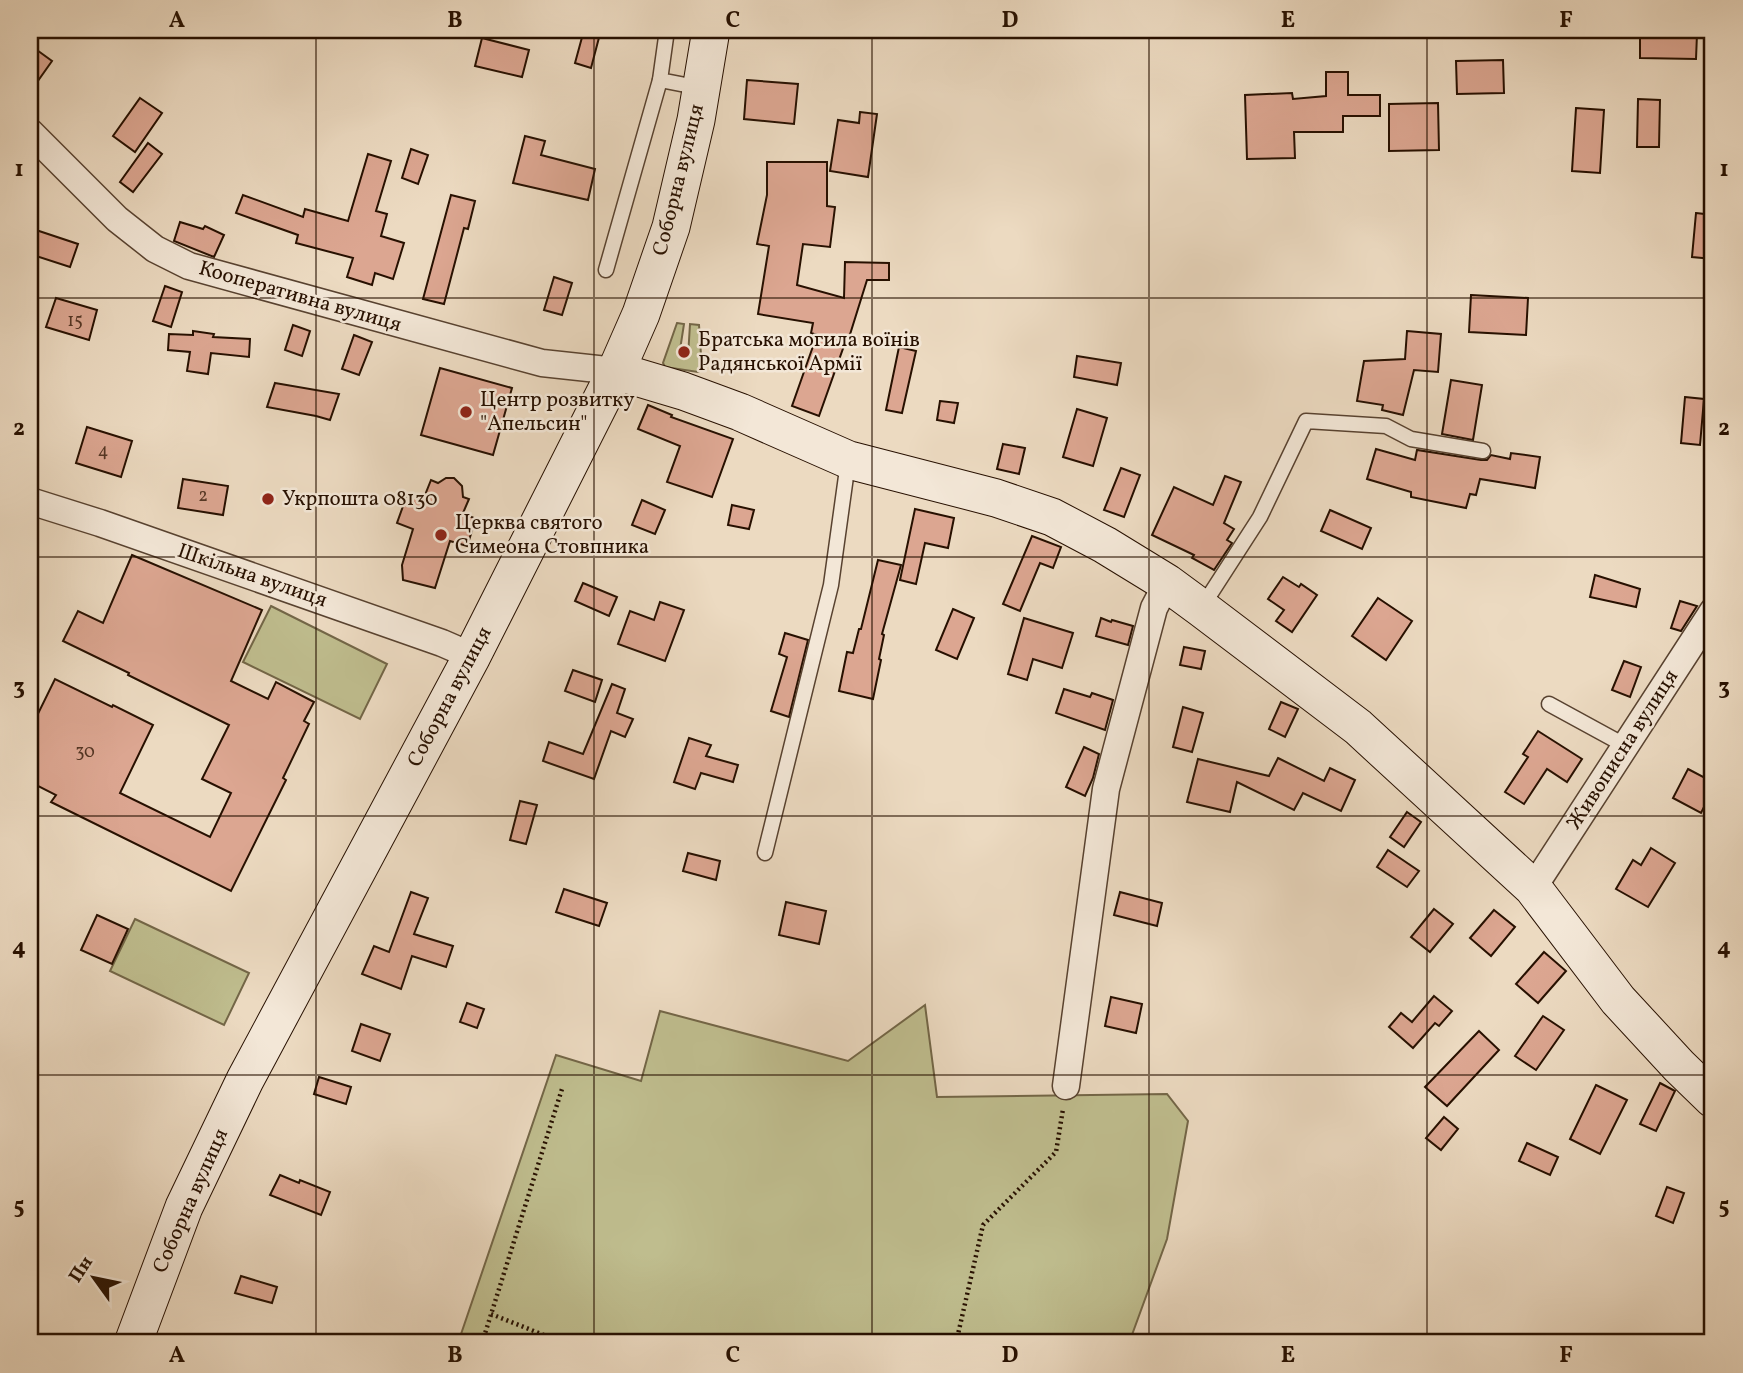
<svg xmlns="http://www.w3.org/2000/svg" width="1743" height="1373" viewBox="0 0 1743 1373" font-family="Vollkorn,serif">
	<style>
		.green { fill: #bfbd8e; stroke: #736647; stroke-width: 2 }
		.building { fill: #dca691; stroke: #271000; stroke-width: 2 }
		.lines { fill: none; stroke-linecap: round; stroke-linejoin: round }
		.lane-casing { stroke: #584230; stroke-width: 17 }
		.street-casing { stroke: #584230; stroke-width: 29 }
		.secondary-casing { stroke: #271000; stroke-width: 39 }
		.path { stroke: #271000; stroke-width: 4.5; stroke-dasharray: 2 3.5; stroke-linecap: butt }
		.lane { stroke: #f3e7d7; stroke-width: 14 }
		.street { stroke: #f3e7d7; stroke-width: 26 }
		.secondary { stroke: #f3e7d7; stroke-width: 37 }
		.grid { fill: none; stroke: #271000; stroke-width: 2; stroke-opacity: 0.55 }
		.poi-dot { fill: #8f2418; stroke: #f3e7d7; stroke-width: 2.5 }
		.labels { text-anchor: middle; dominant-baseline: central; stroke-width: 5; stroke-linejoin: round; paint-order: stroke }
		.number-label { font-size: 18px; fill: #543624 }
		.street-label { font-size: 21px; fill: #271000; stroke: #f3e7d7 }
		.poi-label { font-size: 21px; fill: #271000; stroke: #f3e7d7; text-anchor: start }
		.neatline { fill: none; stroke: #271000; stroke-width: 2.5 }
		.grid-label { font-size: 23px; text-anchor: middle; font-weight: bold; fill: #271000 }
	</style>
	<rect width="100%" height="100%" fill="#ecdac1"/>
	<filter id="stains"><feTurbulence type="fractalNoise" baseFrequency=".00286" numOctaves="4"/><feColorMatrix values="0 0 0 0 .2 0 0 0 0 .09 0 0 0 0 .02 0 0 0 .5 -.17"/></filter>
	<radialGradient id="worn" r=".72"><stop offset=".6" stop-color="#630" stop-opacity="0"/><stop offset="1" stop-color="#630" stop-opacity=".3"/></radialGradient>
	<g class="green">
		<polygon points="677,323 684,324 679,356 688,357 690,324 699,325 702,370 698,372 665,367 663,363"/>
		<polygon points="271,606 387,664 360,719 243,662"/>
		<polygon points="135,919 249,973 224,1025 110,971"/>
		<polygon points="925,1005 937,1097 1167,1094 1188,1121 1167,1239 1129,1343 458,1343 556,1055 641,1081 660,1011 848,1061"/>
	</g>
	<g class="building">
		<polygon points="584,30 601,30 591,68 575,63"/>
		<polygon points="1640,33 1697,34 1696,59 1640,58"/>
		<polygon points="482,38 529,50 522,77 475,66"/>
		<polygon points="30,45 52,61 30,92"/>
		<polygon points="1503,60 1504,93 1457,94 1456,61"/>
		<polygon points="1326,72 1348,72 1348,95 1380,95 1380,116 1343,116 1343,132 1294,132 1295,158 1247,159 1245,95 1292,93 1293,99 1326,96"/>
		<polygon points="747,80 798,84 794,124 744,119"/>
		<polygon points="140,98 162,113 135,152 113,136"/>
		<polygon points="1638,99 1660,100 1659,147 1637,147"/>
		<polygon points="1438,103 1439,150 1389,151 1389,104"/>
		<polygon points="1576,108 1604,110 1600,173 1572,171"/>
		<polygon points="860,112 877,114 868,177 830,171 838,120 859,123"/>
		<polygon points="525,136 545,141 541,155 595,169 588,200 513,183"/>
		<polygon points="148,143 162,154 133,192 120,182"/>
		<polygon points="411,149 428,155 418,184 402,178"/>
		<polygon points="368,154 391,161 376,211 387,214 381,236 404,243 393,279 375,273 372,285 347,277 353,258 296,243 298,235 236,213 243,195 303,217 305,209 348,221"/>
		<polygon points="767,162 827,162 827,206 835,207 830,247 803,244 797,285 844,298 845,262 889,263 889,280 867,280 847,344 845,343 819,416 792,406 817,335 811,333 813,323 758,314 769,246 757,244 767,195"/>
		<polygon points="451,195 475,201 468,229 464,228 444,304 423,299"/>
		<polygon points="1696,213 1713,215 1713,259 1692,257"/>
		<polygon points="180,222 203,229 205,226 224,235 214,257 174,241"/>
		<polygon points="30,228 78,244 70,267 30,254"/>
		<polygon points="554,277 572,283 562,315 544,310"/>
		<polygon points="165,286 182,292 171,327 153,321"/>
		<polygon points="1471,295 1528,298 1526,335 1469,332"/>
		<polygon points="56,298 97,310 89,340 46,327"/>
		<polygon points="293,325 310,331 302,356 285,350"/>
		<polygon points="193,331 214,334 213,337 250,339 249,357 211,353 208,374 187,371 190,352 168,350 169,334 193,335"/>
		<polygon points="1407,331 1441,334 1438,372 1414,370 1403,415 1382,410 1383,405 1357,401 1364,361 1405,359"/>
		<polygon points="354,335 372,342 359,375 342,369"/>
		<polygon points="899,347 916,351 902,413 886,410"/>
		<polygon points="1077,356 1121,363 1117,385 1074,377"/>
		<polygon points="440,368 512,388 493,455 421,435"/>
		<polygon points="1451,380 1482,385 1473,440 1442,434"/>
		<polygon points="275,383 339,394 330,420 316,416 267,407"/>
		<polygon points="1685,397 1704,399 1700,445 1681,443"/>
		<polygon points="940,401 958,403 954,423 937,420"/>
		<polygon points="648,405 672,415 671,417 733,439 712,497 667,482 680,446 638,429"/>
		<polygon points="1077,409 1107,418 1093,466 1063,457"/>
		<polygon points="87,427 132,441 121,477 76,463"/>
		<polygon points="1003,444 1025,448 1019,474 997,469"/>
		<polygon points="1376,449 1415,460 1417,450 1481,460 1487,460 1491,455 1510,459 1511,453 1540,457 1535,488 1480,479 1476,495 1470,494 1466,508 1411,497 1411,492 1367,479"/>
		<polygon points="1121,468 1140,475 1124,517 1104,510"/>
		<polygon points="1225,476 1241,482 1224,523 1234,529 1227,540 1232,543 1214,570 1192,558 1194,555 1152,535 1174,487 1213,505"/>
		<polygon points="446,478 454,478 462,486 463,497 469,499 463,513 476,519 467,546 450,541 435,588 403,580 402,565 413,529 397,523 407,495 423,500 431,480 438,483"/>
		<polygon points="183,479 228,486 223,515 178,508"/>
		<polygon points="642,500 665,510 655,534 632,525"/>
		<polygon points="732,505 754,510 749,529 728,525"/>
		<polygon points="915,509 954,518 948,548 925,543 916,584 900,580"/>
		<polygon points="1330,510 1371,528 1362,549 1321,531"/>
		<polygon points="1032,536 1061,547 1053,568 1040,563 1020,611 1003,604"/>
		<polygon points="132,555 262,610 231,681 268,699 276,682 314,702 304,721 309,724 283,778 286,780 231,891 51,802 56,795 30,782 30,730 55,679 112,707 113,705 153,725 120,793 210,837 231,793 202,779 229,725 128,675 129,673 63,641 78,611 103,623"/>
		<polygon points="878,560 901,565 882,634 884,635 879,659 881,660 873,699 839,691 847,652 853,653 859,629 861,629"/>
		<polygon points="1595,575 1640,589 1636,607 1590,597"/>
		<polygon points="1283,577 1299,587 1301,584 1317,595 1292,632 1276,621 1284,610 1268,599"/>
		<polygon points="583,583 617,597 609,616 575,601"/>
		<polygon points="1378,598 1412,621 1386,660 1352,636"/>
		<polygon points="1680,601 1697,606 1681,631 1671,628"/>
		<polygon points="660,602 684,610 665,661 618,644 630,611 654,620"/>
		<polygon points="953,609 974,618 957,659 936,650"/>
		<polygon points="1024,618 1073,633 1062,668 1033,659 1027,680 1008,674"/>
		<polygon points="1101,618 1111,622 1112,620 1133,626 1128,645 1096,636"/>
		<polygon points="785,633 808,640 789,717 771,711 787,657 779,654"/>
		<polygon points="1184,647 1205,651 1201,669 1180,665"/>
		<polygon points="1624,661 1641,667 1630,697 1612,690"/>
		<polygon points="573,670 602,680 595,702 565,691"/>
		<polygon points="612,684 625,689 617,713 633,719 625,737 611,731 594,779 543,761 549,742 583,754"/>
		<polygon points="1064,689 1090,697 1092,693 1113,700 1105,730 1056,713"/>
		<polygon points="1281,702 1298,709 1285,737 1269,729"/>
		<polygon points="1183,707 1203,713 1192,752 1173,747"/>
		<polygon points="1538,731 1582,759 1567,782 1547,769 1524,804 1505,792 1528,757 1523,754"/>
		<polygon points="689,738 711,745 706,756 738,765 733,782 701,773 695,789 674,782"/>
		<polygon points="1084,747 1099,754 1093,778 1085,796 1066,787"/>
		<polygon points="1278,758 1324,781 1330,768 1355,780 1341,811 1303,793 1294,810 1237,782 1230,812 1187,802 1198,759 1269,776"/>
		<polygon points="1688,769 1713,782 1713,789 1701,813 1673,798"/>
		<polygon points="520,801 537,805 526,844 510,840"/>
		<polygon points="1407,812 1421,822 1404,847 1390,837"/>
		<polygon points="1651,848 1675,863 1648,907 1616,889 1633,860 1641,865"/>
		<polygon points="1388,850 1419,871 1407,887 1377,867"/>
		<polygon points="688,853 720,861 716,880 683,871"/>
		<polygon points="564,889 607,903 599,926 556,912"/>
		<polygon points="411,892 428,898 414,934 453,946 446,967 412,956 401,989 362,974 374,946 389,952"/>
		<polygon points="1120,892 1162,903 1157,926 1114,915"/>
		<polygon points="786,902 826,911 819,944 779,935"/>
		<polygon points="1434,909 1453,924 1430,952 1411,937"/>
		<polygon points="1494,910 1515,927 1491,956 1470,938"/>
		<polygon points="97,915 128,929 112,964 81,950"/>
		<polygon points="1544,952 1566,971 1538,1003 1516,984"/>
		<polygon points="1434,996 1452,1011 1439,1026 1435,1023 1413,1048 1389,1027 1401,1013 1412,1022"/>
		<polygon points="1111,997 1142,1004 1136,1033 1105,1026"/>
		<polygon points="467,1003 484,1009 477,1028 460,1022"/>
		<polygon points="1543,1016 1564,1030 1536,1070 1515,1056"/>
		<polygon points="361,1024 390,1034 380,1061 352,1051"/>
		<polygon points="1479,1031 1499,1050 1447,1106 1425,1087"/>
		<polygon points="319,1077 351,1087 346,1104 314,1094"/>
		<polygon points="1660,1083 1675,1091 1656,1131 1640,1124"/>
		<polygon points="1596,1085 1627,1100 1600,1154 1570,1139"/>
		<polygon points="1444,1117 1458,1129 1441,1150 1426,1138"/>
		<polygon points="1527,1143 1558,1157 1550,1175 1519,1161"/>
		<polygon points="280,1175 299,1183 300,1180 330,1192 321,1215 270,1195"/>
		<polygon points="1667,1187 1684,1193 1673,1223 1656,1216"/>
		<polygon points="241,1276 277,1287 272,1303 235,1293"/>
	</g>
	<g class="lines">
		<defs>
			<g id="lane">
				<polyline points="667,30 660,80 701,88"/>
				<polyline points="606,270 660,80"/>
				<polyline points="1202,607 1260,517 1306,421 1386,426 1411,439 1483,451"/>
				<polyline points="1549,704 1626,746"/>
				<polyline points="765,853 831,585 848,462"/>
			</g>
			<g id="street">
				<polyline points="30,132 117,219 155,249 189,266 542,363 616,371"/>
				<polyline points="30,501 100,523 442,643 472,656"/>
				<polyline points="1533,888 1713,611"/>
				<polyline points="1066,1086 1106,789 1154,608 1167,583"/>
			</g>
			<g id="secondary">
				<polyline points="616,371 683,391 740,412 849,460 996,498 1052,517 1105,545 1167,583 1201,608 1358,727 1533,888 1618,1000 1679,1066 1713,1099"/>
				<polyline points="133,1343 184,1207 245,1080 472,656 616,371 641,314 671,227 696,120 711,30"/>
			</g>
		</defs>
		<use href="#lane" class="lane-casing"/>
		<use href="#street" class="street-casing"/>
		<use href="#secondary" class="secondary-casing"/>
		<g class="path">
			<polyline points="491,1314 564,1343"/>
			<polyline points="482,1343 562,1089"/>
			<polyline points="956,1343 983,1225 1056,1152 1063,1109"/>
		</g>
		<use href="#lane" class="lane"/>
		<use href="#street" class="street"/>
		<use href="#secondary" class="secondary"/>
	</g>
	<path class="grid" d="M316,30v1313M594,30v1313M872,30v1313M1149,30v1313M1427,30v1313M30,298h1683M30,557h1683M30,816h1683M30,1075h1683"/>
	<g class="poi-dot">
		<circle cx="684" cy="352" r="7"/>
		<circle cx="466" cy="412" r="7"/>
		<circle cx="268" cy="499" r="7"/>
		<circle cx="441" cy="535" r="7"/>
	</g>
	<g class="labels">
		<g class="number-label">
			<text x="75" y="321">15</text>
			<text x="103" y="451">4</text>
			<text x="203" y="496">2</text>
			<text x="85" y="752">30</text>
		</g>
		<g class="street-label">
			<text transform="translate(679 180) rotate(-76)">Соборна вулиця</text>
			<text transform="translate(300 297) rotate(16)">Кооперативна вулиця</text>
			<text transform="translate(252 576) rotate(19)">Шкільна вулиця</text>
			<text transform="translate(450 697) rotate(-62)">Соборна вулиця</text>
			<text transform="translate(1623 750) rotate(-57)">Живописна вулиця</text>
			<text transform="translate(191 1201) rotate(-66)">Соборна вулиця</text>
		</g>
		<g class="poi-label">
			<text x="698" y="340">Братська могила воїнів<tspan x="698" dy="24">Радянської Армії</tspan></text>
			<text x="480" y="400">Центр розвитку<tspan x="480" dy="24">"Апельсин"</tspan></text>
			<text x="282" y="499">Укрпошта 08130</text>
			<text x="455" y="523">Церква святого<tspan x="455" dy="24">Симеона Стовпника</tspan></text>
		</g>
	</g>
	<rect width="1743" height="1373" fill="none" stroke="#ecdac1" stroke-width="77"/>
	<g transform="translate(94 1278) rotate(303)" stroke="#f3e7d7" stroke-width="5" paint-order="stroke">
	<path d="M0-5L12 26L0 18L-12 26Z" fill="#271000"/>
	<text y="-10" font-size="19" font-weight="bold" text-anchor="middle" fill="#271000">Пн</text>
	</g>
	<rect x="38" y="38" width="1666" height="1296" class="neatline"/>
	<g class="grid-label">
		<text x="177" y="27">A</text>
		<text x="455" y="27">B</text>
		<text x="733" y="27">C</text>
		<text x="1010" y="27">D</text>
		<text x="1288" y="27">E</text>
		<text x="1566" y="27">F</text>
		<text x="19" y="176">1</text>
		<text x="1724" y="176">1</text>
		<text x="19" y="435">2</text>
		<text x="1724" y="435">2</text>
		<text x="19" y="694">3</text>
		<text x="1724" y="694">3</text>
		<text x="19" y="954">4</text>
		<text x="1724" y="954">4</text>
		<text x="19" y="1213">5</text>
		<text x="1724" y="1213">5</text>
		<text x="177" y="1362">A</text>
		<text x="455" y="1362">B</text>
		<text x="733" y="1362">C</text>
		<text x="1010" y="1362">D</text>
		<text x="1288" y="1362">E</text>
		<text x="1566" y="1362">F</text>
	</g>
	<rect width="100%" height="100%" filter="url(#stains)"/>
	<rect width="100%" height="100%" fill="url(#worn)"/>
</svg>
